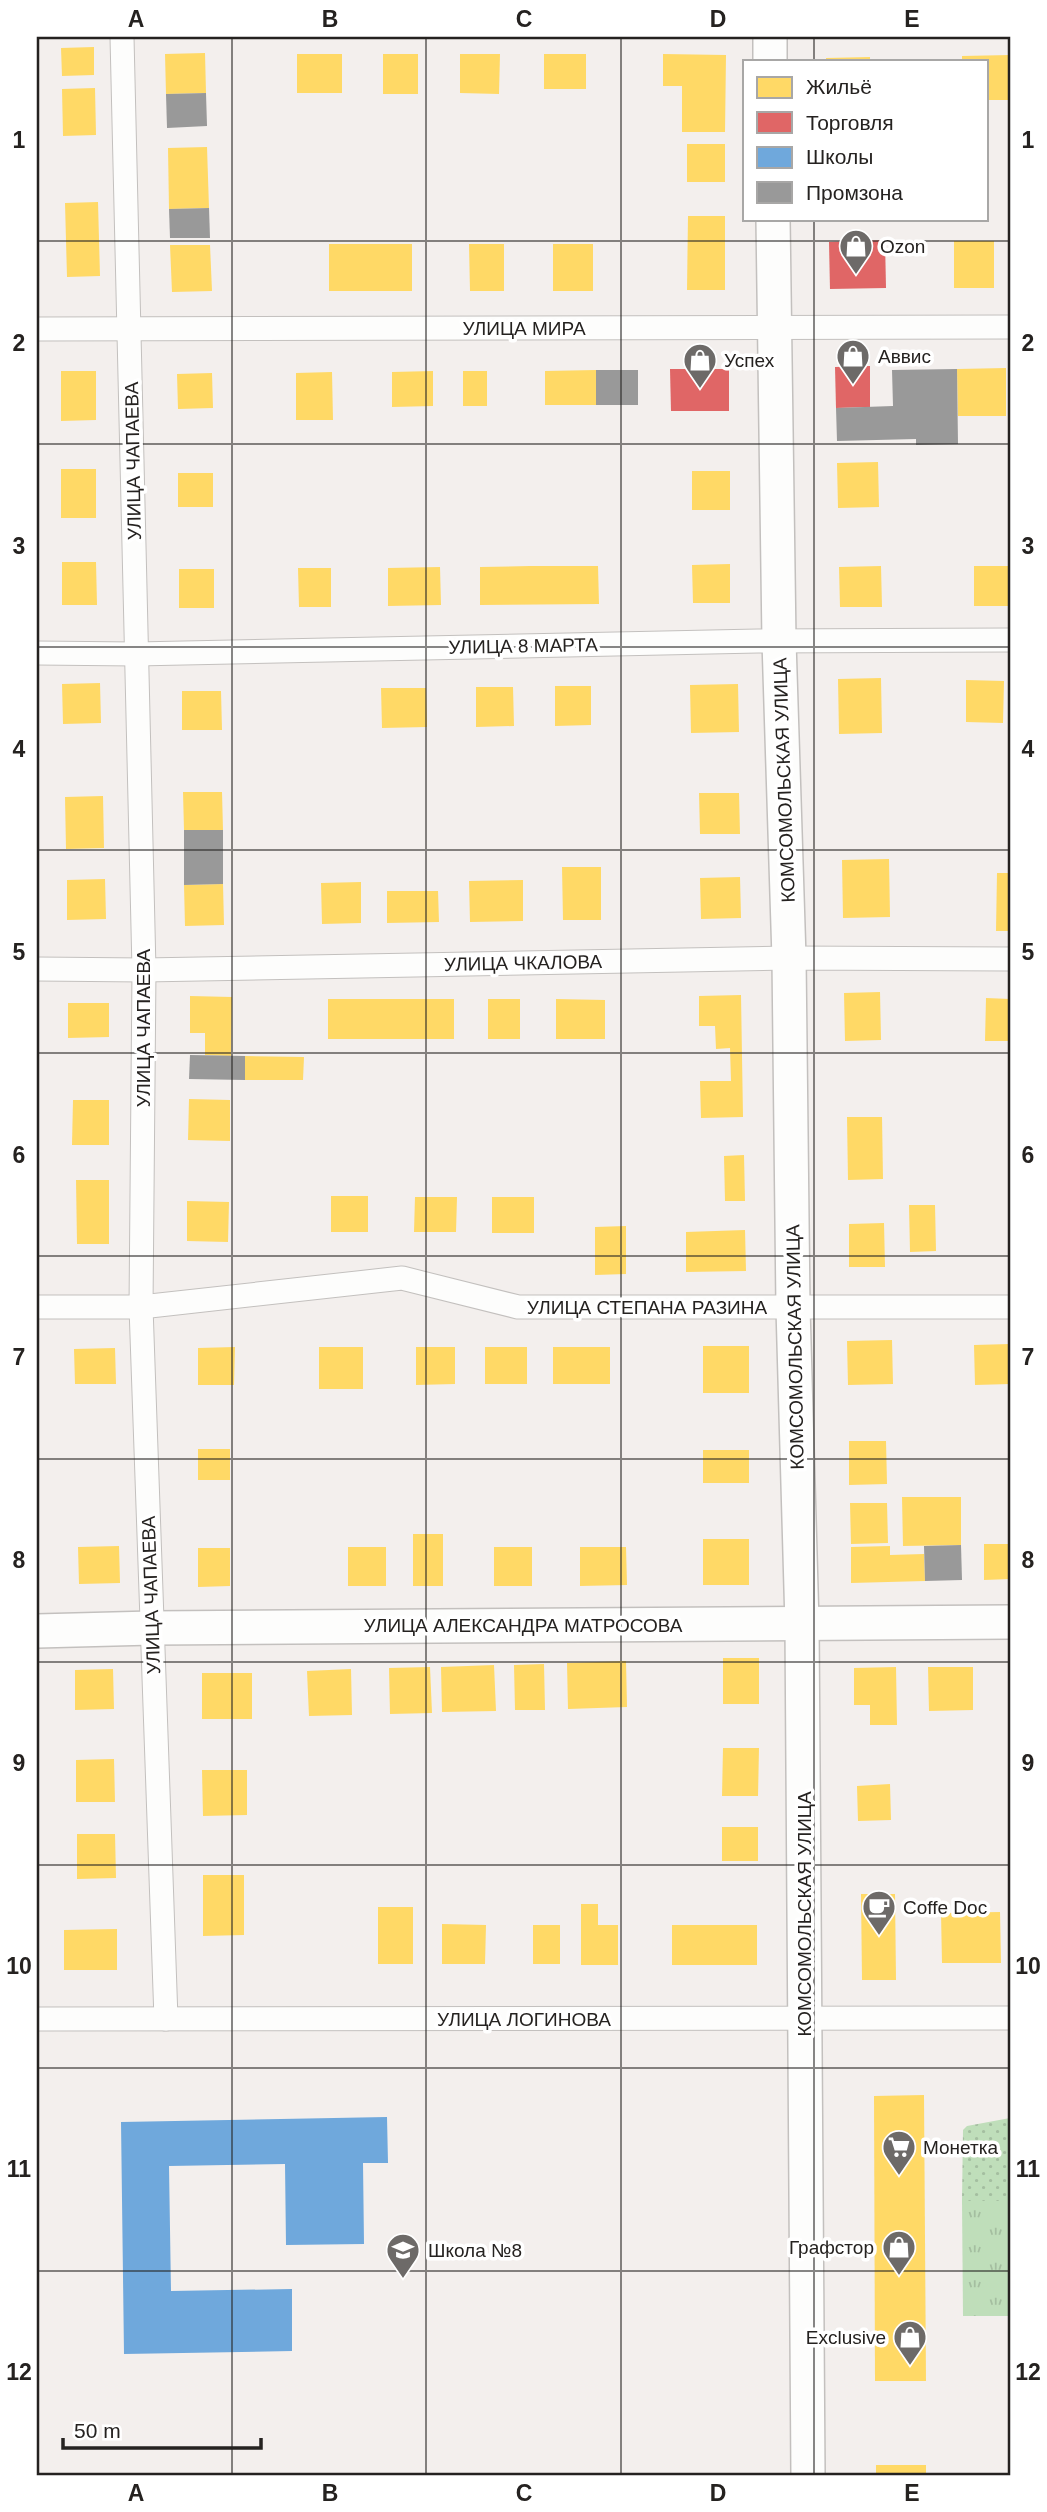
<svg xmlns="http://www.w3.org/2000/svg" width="1047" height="2512" viewBox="0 0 1047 2512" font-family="Helvetica,sans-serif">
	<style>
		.grass { fill: url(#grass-tufts) }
		.park { fill: url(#park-dots) }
		.homes { fill: #ffd966 }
		.shops { fill: #e06666 }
		.schools { fill: #6fa8dc }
		.industry { fill: #999 }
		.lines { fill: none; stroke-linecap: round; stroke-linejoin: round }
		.street-casing { stroke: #c3c0be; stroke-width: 25 }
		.secondary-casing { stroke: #c3c0be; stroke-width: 36 }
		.street { stroke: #fdfdfc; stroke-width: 23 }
		.secondary { stroke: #fdfdfc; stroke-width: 33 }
		.grid { fill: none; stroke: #252220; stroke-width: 2; stroke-opacity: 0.55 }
		.labels { text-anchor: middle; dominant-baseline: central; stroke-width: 7; stroke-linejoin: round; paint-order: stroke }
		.poi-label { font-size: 19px; fill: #252220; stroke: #fff; text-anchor: start }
		.street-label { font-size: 19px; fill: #252220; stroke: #fff }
		.neatline { fill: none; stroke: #252220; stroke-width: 2.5 }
		.grid-label { font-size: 23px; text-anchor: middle; font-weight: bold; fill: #252220 }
	</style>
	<defs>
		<pattern id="grass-tufts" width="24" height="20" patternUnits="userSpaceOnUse" patternTransform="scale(1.75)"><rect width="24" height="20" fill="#bfdeba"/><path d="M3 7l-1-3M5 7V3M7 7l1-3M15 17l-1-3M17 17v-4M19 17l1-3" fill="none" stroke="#a4bea0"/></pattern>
		<pattern id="park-dots" width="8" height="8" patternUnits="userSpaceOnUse" patternTransform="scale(1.75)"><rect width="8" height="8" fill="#bfdeba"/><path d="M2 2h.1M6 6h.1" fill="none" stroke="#a4bea0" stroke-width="1.8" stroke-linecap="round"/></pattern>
	</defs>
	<rect width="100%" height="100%" fill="#f3efed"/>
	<polygon class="grass" points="962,2201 1010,2201 1010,2316 963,2316"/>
	<polygon class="park" points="1010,2118 1010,2201 962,2201 963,2130 967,2126"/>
	<g class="homes">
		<polygon points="94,47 94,75 62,76 61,48"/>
		<polygon points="205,53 206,93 166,94 165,54"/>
		<rect x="297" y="54" width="45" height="39"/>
		<rect x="383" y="54" width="35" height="40"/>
		<polygon points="460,54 500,54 499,94 460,93"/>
		<rect x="544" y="54" width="42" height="35"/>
		<polygon points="663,54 726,55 725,132 682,132 682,86 663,86"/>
		<polygon points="1010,55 1010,100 986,100 986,61 962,61 962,56"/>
		<polygon points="870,57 870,61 826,61 826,58"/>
		<polygon points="95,88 96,135 63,136 62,89"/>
		<rect x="687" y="144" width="38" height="38"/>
		<polygon points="207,147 209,208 169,209 168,148"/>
		<polygon points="98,202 100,276 67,277 65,203"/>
		<polygon points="688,216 725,216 725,290 687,290"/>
		<rect x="954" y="241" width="40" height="47"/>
		<rect x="329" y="244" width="83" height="47"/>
		<polygon points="469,244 504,244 504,291 470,291"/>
		<rect x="553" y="244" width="40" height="47"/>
		<polygon points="170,245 210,245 212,291 172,292"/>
		<polygon points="1006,368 1006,416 958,416 957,369"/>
		<polygon points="596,370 596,405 545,405 545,371"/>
		<polygon points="61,371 96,371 96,420 61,421"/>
		<polygon points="433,371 433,406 392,407 392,372"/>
		<rect x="463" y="371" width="24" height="35"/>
		<polygon points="332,372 333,420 296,420 296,373"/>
		<polygon points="212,373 213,408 178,409 177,374"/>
		<polygon points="878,462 879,507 838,508 837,463"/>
		<rect x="61" y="469" width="35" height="49"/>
		<rect x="692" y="471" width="38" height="39"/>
		<rect x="178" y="473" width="35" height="34"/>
		<polygon points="62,562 96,562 97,605 62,605"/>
		<polygon points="730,564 730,603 693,603 692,565"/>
		<polygon points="530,566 598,566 599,604 480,605 480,567"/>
		<polygon points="881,566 882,607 840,607 839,567"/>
		<rect x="974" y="566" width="36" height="40"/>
		<polygon points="440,567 441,605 388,606 388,568"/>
		<polygon points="298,568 331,568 331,607 299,607"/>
		<rect x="179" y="569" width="35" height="39"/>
		<polygon points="881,678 882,733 839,734 838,679"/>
		<polygon points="966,680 1004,681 1003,723 966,722"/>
		<polygon points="100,683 101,723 63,724 62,684"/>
		<polygon points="738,684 739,732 691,733 690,685"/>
		<polygon points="555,686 591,686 591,725 555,726"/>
		<polygon points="476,687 513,687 514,726 476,727"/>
		<polygon points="381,688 426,688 427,727 382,728"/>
		<polygon points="182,691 221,691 222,730 182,730"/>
		<polygon points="183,792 222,792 223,830 184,830"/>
		<polygon points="699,793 739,793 740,834 700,834"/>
		<polygon points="103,796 104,848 66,849 65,797"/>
		<polygon points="889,859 890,917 843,918 842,860"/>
		<polygon points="562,867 601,867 601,920 563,920"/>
		<polygon points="997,873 1010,873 1010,931 996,931"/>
		<polygon points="740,877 741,918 701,919 700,878"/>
		<polygon points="105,879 106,919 67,920 67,880"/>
		<polygon points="523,880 523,921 470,922 469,881"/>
		<polygon points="361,882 361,923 322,924 321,883"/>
		<polygon points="223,884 224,925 185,926 184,885"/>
		<polygon points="387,891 438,891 439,922 387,923"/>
		<polygon points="880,992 881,1040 845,1041 844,993"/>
		<polygon points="741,995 743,1117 701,1118 700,1081 731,1081 730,1048 716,1049 715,1026 699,1026 699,996"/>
		<polygon points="190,996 232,997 231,1056 205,1055 205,1033 190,1033"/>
		<polygon points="986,998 1010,999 1010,1041 985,1041"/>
		<rect x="328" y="999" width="126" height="40"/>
		<rect x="488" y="999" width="32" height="40"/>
		<polygon points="556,999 605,1000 605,1039 556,1039"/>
		<polygon points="68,1003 109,1003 109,1037 68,1038"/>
		<polygon points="245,1056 304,1057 303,1080 245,1080"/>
		<polygon points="189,1099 230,1100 230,1141 188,1140"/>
		<polygon points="73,1100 109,1100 109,1145 72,1145"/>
		<polygon points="847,1117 882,1117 883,1179 848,1180"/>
		<polygon points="744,1155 745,1201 725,1201 724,1156"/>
		<polygon points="76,1180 109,1180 109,1244 77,1244"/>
		<rect x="331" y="1196" width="37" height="36"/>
		<polygon points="415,1197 457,1197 456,1232 414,1232"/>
		<rect x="492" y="1197" width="42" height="36"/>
		<polygon points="187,1201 229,1202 228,1242 187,1241"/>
		<polygon points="909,1205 935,1205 936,1251 910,1252"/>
		<polygon points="884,1223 885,1267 849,1267 849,1224"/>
		<polygon points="626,1226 626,1274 595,1275 595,1227"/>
		<polygon points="745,1230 746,1271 686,1272 686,1232"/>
		<polygon points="892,1340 893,1384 848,1385 847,1341"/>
		<polygon points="1010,1344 1010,1384 975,1385 974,1345"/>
		<rect x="703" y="1346" width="46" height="47"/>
		<polygon points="235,1347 234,1385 198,1385 198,1348"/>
		<rect x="319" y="1347" width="44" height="42"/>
		<polygon points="416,1347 455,1347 455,1384 416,1385"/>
		<rect x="485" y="1347" width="42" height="37"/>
		<rect x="553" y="1347" width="57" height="37"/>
		<polygon points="115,1348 116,1384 75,1384 74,1349"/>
		<polygon points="849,1441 886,1441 887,1484 849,1485"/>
		<rect x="198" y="1449" width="32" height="31"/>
		<rect x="703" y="1450" width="46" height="33"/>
		<polygon points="902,1497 961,1497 961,1545 903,1546"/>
		<polygon points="850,1503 887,1503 888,1543 851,1544"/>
		<rect x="413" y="1534" width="30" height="52"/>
		<rect x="703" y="1539" width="46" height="46"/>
		<polygon points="984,1544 1010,1544 1010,1579 984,1580"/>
		<polygon points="119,1546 120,1583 79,1584 78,1547"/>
		<polygon points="890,1546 890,1555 924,1554 925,1581 851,1583 851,1547"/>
		<rect x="348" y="1547" width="38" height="39"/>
		<rect x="494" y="1547" width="38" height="39"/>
		<polygon points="580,1547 626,1547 627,1585 580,1586"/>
		<polygon points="198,1548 230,1548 230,1586 198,1587"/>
		<rect x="723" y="1658" width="36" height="46"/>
		<polygon points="626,1661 627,1707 568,1709 567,1663"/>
		<polygon points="544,1664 545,1710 515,1710 514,1665"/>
		<polygon points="494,1665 496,1711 442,1712 441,1667"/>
		<polygon points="430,1667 432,1713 390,1714 389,1668"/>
		<polygon points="896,1667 897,1725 870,1725 870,1705 854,1705 854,1668"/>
		<polygon points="928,1667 973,1667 973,1710 929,1711"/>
		<polygon points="113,1669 114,1709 75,1710 75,1670"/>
		<polygon points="351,1669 352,1715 309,1716 307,1671"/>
		<rect x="202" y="1673" width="50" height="46"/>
		<polygon points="723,1748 759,1748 758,1796 722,1796"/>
		<polygon points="114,1759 115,1802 76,1802 76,1760"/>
		<polygon points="202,1770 247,1770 247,1815 203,1816"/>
		<polygon points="890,1784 891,1820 858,1821 857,1786"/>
		<rect x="722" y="1827" width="36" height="34"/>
		<polygon points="77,1834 115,1834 116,1878 77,1879"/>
		<polygon points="203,1875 244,1875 244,1935 203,1936"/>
		<polygon points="861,1894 895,1894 896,1980 862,1980"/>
		<polygon points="581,1904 598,1904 598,1925 618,1925 618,1965 581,1965"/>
		<rect x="378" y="1907" width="35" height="57"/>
		<polygon points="1000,1912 1001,1963 942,1963 941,1913"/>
		<polygon points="442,1924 486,1925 485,1964 442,1964"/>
		<rect x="533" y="1925" width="27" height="39"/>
		<rect x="672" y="1925" width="85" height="40"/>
		<polygon points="117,1929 117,1970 64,1970 64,1930"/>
		<polygon points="924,2095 926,2381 875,2381 874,2096"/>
		<rect x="876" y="2465" width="50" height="10"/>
	</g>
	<g class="shops">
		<polygon points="885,240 886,288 830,289 829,242"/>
		<polygon points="870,366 870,407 836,408 835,367"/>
		<polygon points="670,369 729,369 729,411 671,411"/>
	</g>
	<polygon class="schools" points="387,2117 388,2163 363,2163 364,2244 286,2245 285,2164 169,2166 171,2291 292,2289 292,2351 124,2354 121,2122"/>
	<g class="industry">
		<polygon points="206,93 207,126 167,128 166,94"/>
		<polygon points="209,208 210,238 170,238 169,209"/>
		<polygon points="957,369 958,444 916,445 916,439 837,441 836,408 893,406 892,370"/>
		<rect x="596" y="370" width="42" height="35"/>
		<polygon points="184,830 223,830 223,884 184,885"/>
		<polygon points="190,1055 245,1056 245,1080 189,1079"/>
		<polygon points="961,1545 962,1580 925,1581 924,1546"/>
	</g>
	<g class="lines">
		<defs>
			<g id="street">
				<polyline points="122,37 144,970 141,1307 166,2019"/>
				<polyline points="37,329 1010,327"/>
				<polyline points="37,653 136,654 758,641 1010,640"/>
				<polyline points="37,969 144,970 789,958 1010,959"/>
				<polyline points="37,1307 141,1307 402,1278 518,1307 1010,1307"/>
				<polyline points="37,2019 1010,2018"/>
			</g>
			<g id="secondary">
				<polyline points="770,37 770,61"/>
				<polyline points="773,219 779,641 789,958 793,1308 802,1624 808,2475"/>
				<polyline points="37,1631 152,1628 1010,1622"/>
			</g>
		</defs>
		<use href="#street" class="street-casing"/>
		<use href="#secondary" class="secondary-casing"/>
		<use href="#street" class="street"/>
		<use href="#secondary" class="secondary"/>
	</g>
	<path class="grid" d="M232,37v2438M426,37v2438M621,37v2438M814,37v24M814,219v2256M37,241h973M37,444h973M37,647h973M37,850h973M37,1053h973M37,1256h973M37,1459h973M37,1662h973M37,1865h973M37,2068h973M37,2271h973"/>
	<defs>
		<symbol id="shop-pin" viewBox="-11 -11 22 30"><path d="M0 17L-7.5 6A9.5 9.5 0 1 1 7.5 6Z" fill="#6d6a68" stroke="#fff"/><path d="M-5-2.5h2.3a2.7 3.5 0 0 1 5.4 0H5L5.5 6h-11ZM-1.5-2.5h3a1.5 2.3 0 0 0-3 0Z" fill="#fff"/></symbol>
		<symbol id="cafe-pin" viewBox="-11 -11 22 30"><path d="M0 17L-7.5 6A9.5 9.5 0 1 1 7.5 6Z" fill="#6d6a68" stroke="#fff"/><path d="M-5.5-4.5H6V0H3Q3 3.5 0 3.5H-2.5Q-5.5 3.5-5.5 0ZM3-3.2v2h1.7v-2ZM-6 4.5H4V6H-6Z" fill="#fff"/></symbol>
		<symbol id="supermarket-pin" viewBox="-11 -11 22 30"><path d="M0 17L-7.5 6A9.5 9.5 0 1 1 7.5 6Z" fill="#6d6a68" stroke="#fff"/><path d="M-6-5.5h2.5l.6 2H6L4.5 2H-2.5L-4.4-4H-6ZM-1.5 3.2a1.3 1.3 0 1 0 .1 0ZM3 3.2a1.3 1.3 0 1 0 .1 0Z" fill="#fff"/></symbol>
		<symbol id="school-pin" viewBox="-11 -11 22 30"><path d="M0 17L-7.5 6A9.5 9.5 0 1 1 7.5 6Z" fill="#6d6a68" stroke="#fff"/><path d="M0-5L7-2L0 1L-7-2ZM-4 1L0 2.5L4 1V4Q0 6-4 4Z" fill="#fff"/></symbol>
	</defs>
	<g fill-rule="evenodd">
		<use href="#shop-pin" x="837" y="227" width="38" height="52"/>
		<use href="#shop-pin" x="834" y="337" width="38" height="52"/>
		<use href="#shop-pin" x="681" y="341" width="38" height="52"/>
		<use href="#cafe-pin" x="860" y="1888" width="38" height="52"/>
		<use href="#supermarket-pin" x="880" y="2128" width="38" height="52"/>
		<use href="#shop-pin" x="880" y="2228" width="38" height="52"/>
		<use href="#school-pin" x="384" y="2231" width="38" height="52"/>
		<use href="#shop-pin" x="891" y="2318" width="38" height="52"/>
	</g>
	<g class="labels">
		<g class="poi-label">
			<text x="880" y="246">Ozon</text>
			<text x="878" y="356">Аввис</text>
			<text x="724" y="360">Успех</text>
			<text x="903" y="1907">Coffe Doc</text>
			<text x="923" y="2147">Монетка</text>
			<text x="874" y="2247" text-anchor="end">Графстор</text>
			<text x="428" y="2250">Школа №8</text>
			<text x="886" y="2337" text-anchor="end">Exclusive</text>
		</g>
		<g class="street-label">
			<text x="524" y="328">УЛИЦА МИРА</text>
			<text transform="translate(133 461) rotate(-91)">УЛИЦА ЧАПАЕВА</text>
			<text transform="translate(523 646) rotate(-1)">УЛИЦА 8 МАРТА</text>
			<text transform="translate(784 780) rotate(-92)">КОМСОМОЛЬСКАЯ УЛИЦА</text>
			<text transform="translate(523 963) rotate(-1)">УЛИЦА ЧКАЛОВА</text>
			<text transform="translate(143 1028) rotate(-90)">УЛИЦА ЧАПАЕВА</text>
			<text x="647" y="1307">УЛИЦА СТЕПАНА РАЗИНА</text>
			<text transform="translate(795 1347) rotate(-91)">КОМСОМОЛЬСКАЯ УЛИЦА</text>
			<text transform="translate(151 1595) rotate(-92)">УЛИЦА ЧАПАЕВА</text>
			<text x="523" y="1625">УЛИЦА АЛЕКСАНДРА МАТРОСОВА</text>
			<text transform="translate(804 1914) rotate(-90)">КОМСОМОЛЬСКАЯ УЛИЦА</text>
			<text x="524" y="2019">УЛИЦА ЛОГИНОВА</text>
		</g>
	</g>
	<rect width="1047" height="2512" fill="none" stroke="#ffffff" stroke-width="77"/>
	<rect x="743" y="60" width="245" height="161" fill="#ffffff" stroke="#a8a7a6" stroke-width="2"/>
	<rect x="757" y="77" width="35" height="21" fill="#ffd966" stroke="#a8a7a6" stroke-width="2"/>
	<text x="806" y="94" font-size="21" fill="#252220">Жильё</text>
	<rect x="757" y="112" width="35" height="21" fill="#e06666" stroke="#a8a7a6" stroke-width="2"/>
	<text x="806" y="130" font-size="21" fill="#252220">Торговля</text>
	<rect x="757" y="147" width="35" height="21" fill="#6fa8dc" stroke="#a8a7a6" stroke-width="2"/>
	<text x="806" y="164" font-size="21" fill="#252220">Школы</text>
	<rect x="757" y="182" width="35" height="21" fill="#999999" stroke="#a8a7a6" stroke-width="2"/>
	<text x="806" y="200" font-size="21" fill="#252220">Промзона</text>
	<path d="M63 2438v10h198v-10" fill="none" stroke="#252220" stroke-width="3.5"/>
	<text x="74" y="2438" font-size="21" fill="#252220" stroke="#ffffff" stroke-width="5" paint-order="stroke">50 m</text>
	<rect x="38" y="38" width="971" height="2436" class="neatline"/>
	<g class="grid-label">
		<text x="136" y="27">A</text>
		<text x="330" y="27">B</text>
		<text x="524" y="27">C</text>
		<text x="718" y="27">D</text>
		<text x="912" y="27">E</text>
		<text x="19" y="148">1</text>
		<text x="1028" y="148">1</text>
		<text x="19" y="351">2</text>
		<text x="1028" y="351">2</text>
		<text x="19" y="554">3</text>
		<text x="1028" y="554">3</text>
		<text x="19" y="757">4</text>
		<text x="1028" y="757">4</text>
		<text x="19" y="960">5</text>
		<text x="1028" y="960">5</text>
		<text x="19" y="1163">6</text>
		<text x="1028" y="1163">6</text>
		<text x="19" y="1365">7</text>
		<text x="1028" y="1365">7</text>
		<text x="19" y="1568">8</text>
		<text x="1028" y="1568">8</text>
		<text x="19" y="1771">9</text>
		<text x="1028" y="1771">9</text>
		<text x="19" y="1974">10</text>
		<text x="1028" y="1974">10</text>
		<text x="19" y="2177">11</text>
		<text x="1028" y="2177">11</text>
		<text x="19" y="2380">12</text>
		<text x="1028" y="2380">12</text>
		<text x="136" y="2501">A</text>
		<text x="330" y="2501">B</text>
		<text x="524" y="2501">C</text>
		<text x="718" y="2501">D</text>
		<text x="912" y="2501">E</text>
	</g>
</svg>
